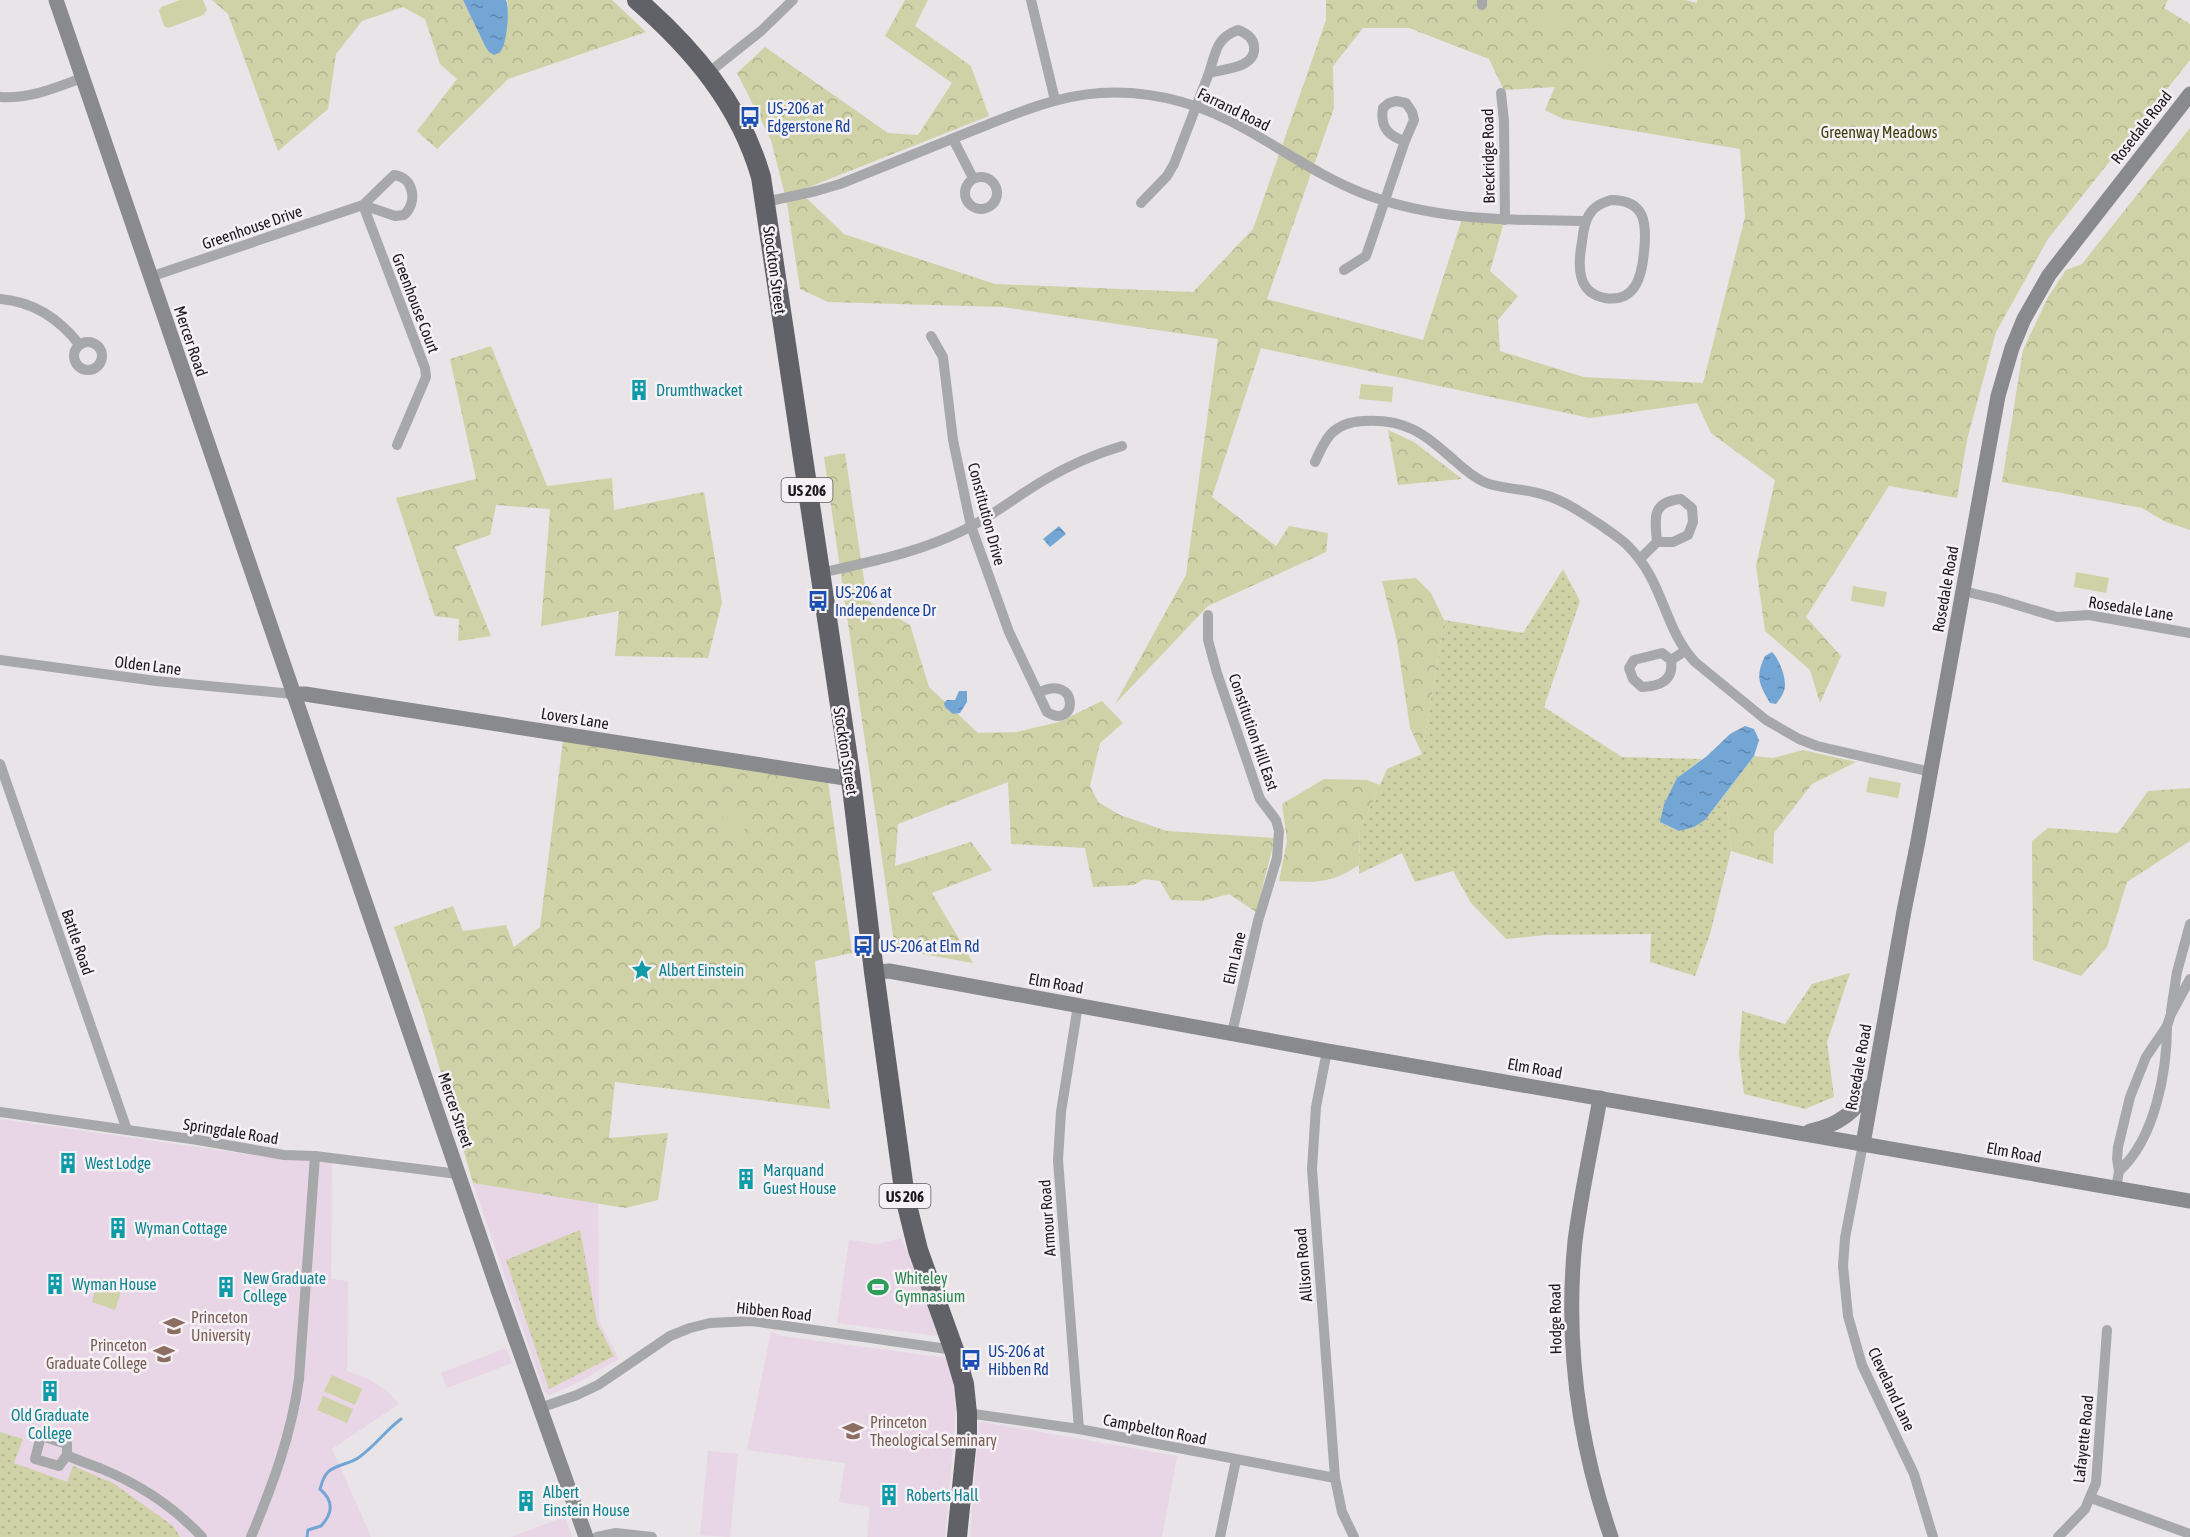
<svg xmlns="http://www.w3.org/2000/svg" width="2190" height="1537" viewBox="0 0 2190 1537" font-family="'Asap Condensed',sans-serif">
	<style>
		.education { fill: #e8d5e5 }
		.grass { fill: url(#grass-dots) }
		.forest { fill: url(#forest-crowns); fill-rule: evenodd }
		.garden { fill: #cfd2a7 }
		.water { fill: url(#water-ripples) }
		.lines { fill: none; stroke-linecap: round; stroke-linejoin: round }
		.stream { stroke: #73a6d5; stroke-width: 3 }
		.street { stroke: #a7a8aa; stroke-width: 10 }
		.secondary { stroke: #898a8d; stroke-width: 15 }
		.highway { stroke: #616267; stroke-width: 20 }
		.labels { text-anchor: middle; dominant-baseline: central; stroke-width: 5; stroke-linejoin: round; paint-order: stroke }
		.shield { fill: #f5f1f5; stroke: #5d5a5d; stroke-width: 1.5 }
		.shield-label { font-size: 15px; font-weight: bold; fill: #1c1a1c }
		.transit-label { font-size: 16px; fill: #164399; stroke: #f5f1f5; text-anchor: start }
		.street-label { font-size: 16px; fill: #1c1a1c; stroke: #f5f1f5 }
		.park-label { font-size: 16px; fill: #3f410d; stroke: #f5f1f5 }
		.culture-label { font-size: 16px; fill: #0d838f; stroke: #f5f1f5; text-anchor: start }
		.leisure-label { font-size: 16px; fill: #27864d; stroke: #f5f1f5; text-anchor: start }
		.education-label { font-size: 16px; fill: #785e54; stroke: #f5f1f5; text-anchor: start }
	</style>
	<defs>
		<pattern id="grass-dots" width="8" height="8" patternUnits="userSpaceOnUse" patternTransform="scale(1.5)"><rect width="8" height="8" fill="#cfd2a7"/><path d="M2 2h.1M6 6h.1" fill="none" stroke="#b1b48f" stroke-width="1.8" stroke-linecap="round"/></pattern>
		<pattern id="forest-crowns" width="20" height="18" patternUnits="userSpaceOnUse" patternTransform="scale(1.5)"><rect width="20" height="18" fill="#cfd2a7"/><path d="M2 6a3 3 0 1 1 6 0M12 15a3 3 0 1 1 6 0" fill="none" stroke="#b1b48f"/></pattern>
		<pattern id="water-ripples" width="26" height="14" patternUnits="userSpaceOnUse" patternTransform="scale(1.5)"><rect width="26" height="14" fill="#73a6d5"/><path d="M2 4q2-2 4 0t4 0M15 11q2-2 4 0t4 0" fill="none" stroke="#5e86ac"/></pattern>
	</defs>
	<rect width="100%" height="100%" fill="#e8e4e8"/>
	<g class="education">
		<polygon points="0,1119 281,1159 332,1158 331,1279 348,1281 347,1371 368,1379 386,1390 399,1404 332,1449 371,1537 0,1537"/>
		<polygon points="473,1183 598,1203 599,1321 619,1359 577,1383 549,1395 544,1391"/>
		<polygon points="902,1238 938,1336 837,1323 849,1240 877,1244"/>
		<polygon points="771,1332 782,1336 946,1358 953,1380 956,1412 945,1537 867,1537 870,1507 839,1502 845,1463 747,1450"/>
		<polygon points="506,1348 512,1363 447,1388 441,1373"/>
		<polygon points="983,1422 1177,1456 1162,1537 970,1537 979,1423"/>
		<polygon points="708,1451 738,1454 730,1537 700,1535"/>
		<polygon points="565,1517 572,1537 511,1537"/>
	</g>
	<g class="grass">
		<polygon points="1563,569 1580,601 1544,707 1622,757 1702,759 1677,778 1664,804 1661,823 1679,831 1705,820 1726,793 1731,851 1710,934 1695,976 1650,962 1651,934 1546,935 1506,939 1471,903 1453,871 1415,882 1402,853 1359,874 1360,830 1387,769 1422,754 1444,620 1523,633"/>
		<polygon points="1850,973 1827,1042 1834,1097 1805,1109 1744,1094 1739,1054 1742,1011 1785,1024 1812,984"/>
		<polygon points="580,1230 597,1323 614,1356 549,1389 506,1260"/>
		<polygon points="0,1432 23,1439 14,1463 67,1482 73,1466 113,1483 173,1526 180,1537 0,1537"/>
	</g>
	<g class="forest">
		<polygon points="212,0 463,0 485,46 507,25 508,5 507,0 612,0 646,32 508,79 437,149 417,131 457,79 440,64 425,19 403,7 362,21 336,54 328,109 278,151 228,14"/>
		<path d="M905,0h23l-13,26 56,40 18,50 -190,75 45,43 151,50 198,8 60,-63 73,-209v-20h359l12,3v-3h471l-4,8 26,16v36l-142,179 -52,93 -29,108 -10,58 -68,-12 -83,131 35,39 -21,47 -10,-33 -45,-39 -9,-65 19,-86 -64,-47 -14,-30 -107,15 -329,-70 -49,149 64,49 13,-20 39,7 -2,19 -118,54 -93,98 71,-129 32,-236 -216,-32 -174,-5 -28,-13 -13,-86 -16,-63 -34,-67 28,-26 123,86 30,2 34,-52 -67,-47zM1363,28h46l80,31 15,31 51,-3 -10,23 18,9 177,30 5,68 -42,166 -119,-6 -84,-26 -2,-31 20,-24 -28,-25 15,-52 -42,-3 -40,124 -156,-41 67,-191 -1,-42z"/>
		<polygon points="2190,128 2190,530 2166,522 2142,508 2002,482 2023,350 2048,297 2066,270 2082,264"/>
		<polygon points="491,346 547,486 612,478 614,510 704,492 722,602 708,658 615,656 619,611 541,626 550,509 496,505 490,535 455,547 491,636 458,641 459,619 435,616 396,498 476,479 450,359"/>
		<polygon points="1388,430 1414,442 1462,479 1398,485"/>
		<polygon points="845,453 867,600 910,625 929,687 978,733 1016,732 1059,722 1102,701 1123,723 1100,743 1090,786 1098,802 1120,815 1167,831 1275,838 1256,912 1229,894 1203,901 1171,900 1160,881 1144,879 1134,885 1093,887 1085,848 1011,844 1008,782 898,824 895,866 971,842 992,870 932,893 973,963 895,949 824,457"/>
		<polygon points="1416,578 1431,593 1444,620 1422,754 1410,728 1397,641 1382,581"/>
		<polygon points="564,732 827,774 852,953 815,961 830,1109 615,1082 609,1138 668,1133 658,1200 625,1208 473,1183 424,1015 394,927 453,906 463,931 506,925 514,947 540,927"/>
		<polygon points="1803,750 1856,762 1812,784 1774,833 1773,864 1731,851 1726,793 1754,756 1773,758"/>
		<path d="M1324,779l43,1 13,5 -20,45 -1,35c-29,20 -46,17 -80,16l8,-40 -5,-37z"/>
		<polygon points="2190,788 2190,841 2127,882 2107,947 2081,976 2033,960 2032,841 2048,828 2118,833 2148,791"/>
	</g>
	<g class="garden">
		<polygon points="180,0 203,0 207,10 203,15 168,28 164,26 159,11 161,7"/>
		<polygon points="1535,11 1567,18 1563,33 1531,26"/>
		<polygon points="1587,50 1619,57 1616,71 1584,65"/>
		<polygon points="1361,384 1393,387 1392,402 1359,399"/>
		<polygon points="2076,572 2109,578 2106,593 2074,587"/>
		<polygon points="1853,586 1887,592 1884,607 1851,601"/>
		<polygon points="1869,777 1901,783 1898,798 1866,792"/>
		<polygon points="726,806 727,808 745,812 748,819 747,827 739,834 729,834 720,827"/>
		<polygon points="99,1278 123,1286 115,1310 92,1302"/>
		<polygon points="332,1375 362,1389 355,1405 324,1391"/>
		<polygon points="323,1396 353,1409 347,1423 317,1410"/>
	</g>
	<g class="water">
		<path d="M463,0h43c4,8 1,41 -4,49 -2,4 -3,4 -8,6l-5,-3 -4,-6z"/>
		<polygon points="1059,526 1066,534 1050,547 1043,539"/>
		<path d="M1772,652c7,7 13,23 13,33 0,7 -5,14 -9,19l-6,-1c-11,-19 -15,-26 -5,-47z"/>
		<polygon points="959,691 967,691 967,702 960,713 953,714 945,707 944,703 947,700 955,700"/>
		<polygon points="1745,726 1754,729 1759,740 1754,756 1705,820 1694,827 1679,831 1660,822 1664,804 1677,778 1707,756 1730,734"/>
	</g>
	<g class="lines">
		<path class="stream" d="M307,1537l1,-7 13,-4c12,-13 13,-25 -1,-37 2,-6 3,-12 8,-17 7,-7 21,-8 30,-14 17,-12 27,-27 43,-39"/>
		<g class="street">
			<polyline points="1031,0 1055,100"/>
			<polyline points="1482,5 1482,0"/>
			<polyline points="708,73 761,31 793,0"/>
			<polyline points="1501,93 1504,121 1505,220"/>
			<path d="M0,97c30,2 55,-9 82,-19"/>
			<polyline points="953,139 973,178"/>
			<circle cx="981" cy="193" r="16"/>
			<path d="M1611,200c35,0 36,24 33,52 -2,23 -8,51 -39,46 -29,-5 -27,-34 -23,-56 1,-9 2,-19 7,-27 5,-9 13,-12 22,-15z"/>
			<path d="M765,202l51,-11 24,-7c44,-18 89,-36 134,-54 41,-16 81,-34 126,-37 52,-3 102,11 147,37 38,21 74,47 115,63 72,28 147,27 224,28"/>
			<path d="M1141,203l26,-27 7,-12 35,-91c15,-4 48,-5 45,-27 -1,-9 -8,-13 -16,-16 -22,8 -22,22 -29,43"/>
			<polyline points="363,205 425,368 426,377 397,445"/>
			<path d="M1344,270l22,-14 39,-115 9,-21 -2,-8 -6,-9 -10,-2 -7,2 -6,5c-3,18 4,28 22,33"/>
			<path d="M150,277l213,-72 31,-30c20,2 24,28 10,40l-9,1 -32,-11"/>
			<path d="M0,299c34,3 58,19 79,45"/>
			<path d="M931,336l12,21 10,83 18,86 38,106 38,80c31,19 33,-40 -9,-19"/>
			<circle cx="88" cy="356" r="14"/>
			<path d="M1315,462c11,-25 18,-39 48,-41 43,-3 61,13 92,40 9,8 18,16 29,21 16,7 33,6 49,10 27,5 46,19 69,34 8,6 18,12 25,19 38,37 35,81 68,117l71,58 33,19 18,7 114,26"/>
			<path d="M1640,559l17,-17h16l15,-7 5,-13 -1,-14 -11,-9c-30,3 -26,19 -24,43"/>
			<path d="M820,573c49,-11 98,-20 144,-43 29,-14 54,-35 82,-51 24,-14 49,-25 76,-33"/>
			<polyline points="1963,591 1997,599 2057,617 2089,615 2190,633"/>
			<polyline points="1208,615 1208,640 1217,673 1260,799 1276,820 1279,831 1277,858 1258,921 1232,1033"/>
			<polyline points="0,660 156,681 293,694"/>
			<path d="M1671,660l-9,-7 -28,7 -5,8 4,11 9,8c18,-1 32,-6 29,-27l14,-9"/>
			<polyline points="0,764 127,1130"/>
			<polyline points="1078,1005 1061,1112 1058,1160 1079,1429"/>
			<polyline points="2171,1011 2177,972 2190,924"/>
			<polyline points="1327,1051 1316,1107 1312,1169 1335,1478 1342,1512 1354,1537"/>
			<polyline points="0,1112 198,1140 284,1155 315,1156 458,1174"/>
			<polyline points="1863,1144 1845,1238 1843,1266 1848,1316 1862,1365 1914,1474 1933,1537"/>
			<path d="M2119,1171c36,-32 48,-100 48,-145"/>
			<polyline points="2116,1189 2119,1171 2117,1159 2118,1147 2130,1097 2146,1057 2167,1026 2171,1014 2190,979"/>
			<polyline points="540,1408 577,1395 598,1385 670,1336 690,1328 710,1323 752,1321 954,1350"/>
			<polyline points="967,1413 1079,1429 1335,1478"/>
			<polygon points="41,1436 67,1444 67,1455 59,1466 35,1459"/>
			<path d="M67,1455c11,6 23,9 35,14 39,16 71,37 100,68"/>
			<polyline points="2091,1498 2190,1534"/>
			<path d="M251,1537c22,-53 40,-101 48,-158l16,-223"/>
			<polyline points="597,1537 616,1533 652,1537"/>
			<polyline points="1220,1537 1236,1460"/>
			<polyline points="2058,1537 2085,1509 2096,1483 2107,1330"/>
		</g>
		<g class="secondary">
			<polyline points="56,0 497,1287 586,1537"/>
			<polyline points="293,694 305,694 851,779"/>
			<polyline points="874,972 889,971 1327,1051 2190,1201"/>
			<path d="M1600,1098c-8,47 -19,95 -25,143 -10,101 3,200 36,296"/>
			<path d="M1810,1131c27,-5 47,-19 60,-44"/>
			<polyline points="1863,1144 1904,911 1918,841 1998,396 2012,348 2024,319 2049,275 2190,94"/>
		</g>
		<path class="highway" d="M637,0c56,49 103,104 124,177l90,602 23,193 31,225 13,53 36,100 10,34 3,29v25l-10,99"/>
	</g>
	<defs>
		<symbol id="bus-bare" viewBox="-9 -9 18 18"><path d="M-5-6H5V4H4V6H2V4H-2V6H-4V4H-5ZM-3.5-4V0h7V-4ZM-3.5 1.2v1.5H-2V1.2ZM2 1.2v1.5H3.5V1.2Z" fill="#1a4fb4" stroke="#f5f1f5" stroke-width="2.5" paint-order="stroke"/></symbol>
		<symbol id="building-bare" viewBox="-9 -9 18 18"><path d="M-4-6H4V6H1V3H-1V6H-4ZM-2.5-4.3h1.7v1.8h-1.7ZM.8-4.3h1.7v1.8H.8ZM-2.5-1h1.7V.8h-1.7ZM.8-1h1.7V.8H.8Z" fill="#0f9aa8" stroke="#f5f1f5" stroke-width="2.5" paint-order="stroke"/></symbol>
		<symbol id="sight-bare" viewBox="-9 -9 18 18"><path d="M0-6L1.8-2.2L6-1.7L2.9 1.2L3.7 5.4L0 3.3L-3.7 5.4L-2.9 1.2L-6-1.7L-1.8-2.2Z" fill="#0f9aa8" stroke="#f5f1f5" stroke-width="2.5" paint-order="stroke"/></symbol>
		<symbol id="stadium-bare" viewBox="-9 -9 18 18"><path d="M0-5a6.5 5 0 1 0 0 10a6.5 5 0 1 0 0-10ZM-3.5-1.8h7v3.6h-7Z" fill="#2e9e5b" stroke="#f5f1f5" stroke-width="2.5" paint-order="stroke"/></symbol>
		<symbol id="university-bare" viewBox="-9 -9 18 18"><path d="M0-5L7-2L0 1L-7-2ZM-4 1L0 2.5L4 1V4Q0 6-4 4Z" fill="#8d6e63" stroke="#f5f1f5" stroke-width="2.5" paint-order="stroke"/></symbol>
		<symbol id="school-bare" viewBox="-9 -9 18 18"><path d="M0-5L7-2L0 1L-7-2ZM-4 1L0 2.5L4 1V4Q0 6-4 4Z" fill="#8d6e63" stroke="#f5f1f5" stroke-width="2.5" paint-order="stroke"/></symbol>
	</defs>
	<g fill-rule="evenodd">
		<use href="#bus-bare" x="735" y="102" width="30" height="30"/>
		<use href="#building-bare" x="624" y="375" width="30" height="30"/>
		<use href="#bus-bare" x="803" y="586" width="30" height="30"/>
		<use href="#bus-bare" x="848" y="931" width="30" height="30"/>
		<use href="#sight-bare" x="627" y="955" width="30" height="30"/>
		<use href="#building-bare" x="53" y="1148" width="30" height="30"/>
		<use href="#building-bare" x="731" y="1164" width="30" height="30"/>
		<use href="#building-bare" x="103" y="1213" width="30" height="30"/>
		<use href="#building-bare" x="40" y="1269" width="30" height="30"/>
		<use href="#building-bare" x="211" y="1272" width="30" height="30"/>
		<use href="#stadium-bare" x="863" y="1272" width="30" height="30"/>
		<use href="#university-bare" x="159" y="1311" width="30" height="30"/>
		<use href="#school-bare" x="149" y="1339" width="30" height="30"/>
		<use href="#bus-bare" x="956" y="1345" width="30" height="30"/>
		<use href="#building-bare" x="35" y="1376" width="30" height="30"/>
		<use href="#university-bare" x="838" y="1416" width="30" height="30"/>
		<use href="#building-bare" x="874" y="1480" width="30" height="30"/>
		<use href="#building-bare" x="511" y="1486" width="30" height="30"/>
	</g>
	<g class="labels">
		<g class="shield">
			<rect x="781.5" y="478" width="51" height="24" rx="4.5"/>
			<rect x="879.5" y="1184" width="51" height="24" rx="4.5"/>
		</g>
		<g class="shield-label">
			<text x="807" y="490">US 206</text>
			<text x="905" y="1196">US 206</text>
		</g>
		<g class="transit-label">
			<text x="767" y="108">US-206 at<tspan x="767" dy="18">Edgerstone Rd</tspan></text>
			<text x="835" y="592">US-206 at<tspan x="835" dy="18">Independence Dr</tspan></text>
			<text x="880" y="946">US-206 at Elm Rd</text>
			<text x="988" y="1351">US-206 at<tspan x="988" dy="18">Hibben Rd</tspan></text>
		</g>
		<g class="street-label">
			<text transform="translate(1234 109) rotate(26)">Farrand Road</text>
			<text transform="translate(2141 127) rotate(-52)">Rosedale Road</text>
			<text transform="translate(1488 156) rotate(-91)">Breckridge Road</text>
			<text transform="translate(252 227) rotate(-19)">Greenhouse Drive</text>
			<text transform="translate(775 270) rotate(82)">Stockton Street</text>
			<text transform="translate(416 303) rotate(69)">Greenhouse Court</text>
			<text transform="translate(191 341) rotate(71)">Mercer Road</text>
			<text transform="translate(987 514) rotate(75)">Constitution Drive</text>
			<text transform="translate(1945 589) rotate(-80)">Rosedale Road</text>
			<text transform="translate(2131 608) rotate(9)">Rosedale Lane</text>
			<text transform="translate(148 665) rotate(7)">Olden Lane</text>
			<text transform="translate(575 718) rotate(9)">Lovers Lane</text>
			<text transform="translate(1254 732) rotate(71)">Constitution Hill East</text>
			<text transform="translate(846 751) rotate(81)">Stockton Street</text>
			<text transform="translate(78 942) rotate(71)">Battle Road</text>
			<text transform="translate(1234 958) rotate(-77)">Elm Lane</text>
			<text transform="translate(1056 983) rotate(10)">Elm Road</text>
			<text transform="translate(1858 1067) rotate(-80)">Rosedale Road</text>
			<text transform="translate(1535 1068) rotate(10)">Elm Road</text>
			<text transform="translate(456 1110) rotate(71)">Mercer Street</text>
			<text transform="translate(231 1131) rotate(9)">Springdale Road</text>
			<text transform="translate(2014 1152) rotate(10)">Elm Road</text>
			<text transform="translate(1047 1218) rotate(-94)">Armour Road</text>
			<text transform="translate(1303 1265) rotate(-95)">Allison Road</text>
			<text transform="translate(774 1311) rotate(6)">Hibben Road</text>
			<text transform="translate(1555 1319) rotate(-91)">Hodge Road</text>
			<text transform="translate(1892 1389) rotate(65)">Cleveland Lane</text>
			<text transform="translate(1155 1429) rotate(11)">Campbelton Road</text>
			<text transform="translate(2083 1439) rotate(-84)">Lafayette Road</text>
		</g>
		<g class="park-label">
			<text x="1879" y="132">Greenway Meadows</text>
		</g>
		<g class="culture-label">
			<text x="656" y="390">Drumthwacket</text>
			<text x="659" y="970">Albert Einstein</text>
			<text x="85" y="1163">West Lodge</text>
			<text x="763" y="1170">Marquand<tspan x="763" dy="18">Guest House</tspan></text>
			<text x="135" y="1228">Wyman Cottage</text>
			<text x="243" y="1278">New Graduate<tspan x="243" dy="18">College</tspan></text>
			<text x="72" y="1284">Wyman House</text>
			<text x="50" y="1415" text-anchor="middle">Old Graduate<tspan x="50" dy="18">College</tspan></text>
			<text x="543" y="1492">Albert<tspan x="543" dy="18">Einstein House</tspan></text>
			<text x="906" y="1495">Roberts Hall</text>
		</g>
		<g class="leisure-label">
			<text x="895" y="1278">Whiteley<tspan x="895" dy="18">Gymnasium</tspan></text>
		</g>
		<g class="education-label">
			<text x="191" y="1317">Princeton<tspan x="191" dy="18">University</tspan></text>
			<text x="147" y="1345" text-anchor="end">Princeton<tspan x="147" dy="18">Graduate College</tspan></text>
			<text x="870" y="1422">Princeton<tspan x="870" dy="18">Theological Seminary</tspan></text>
		</g>
	</g>
</svg>
